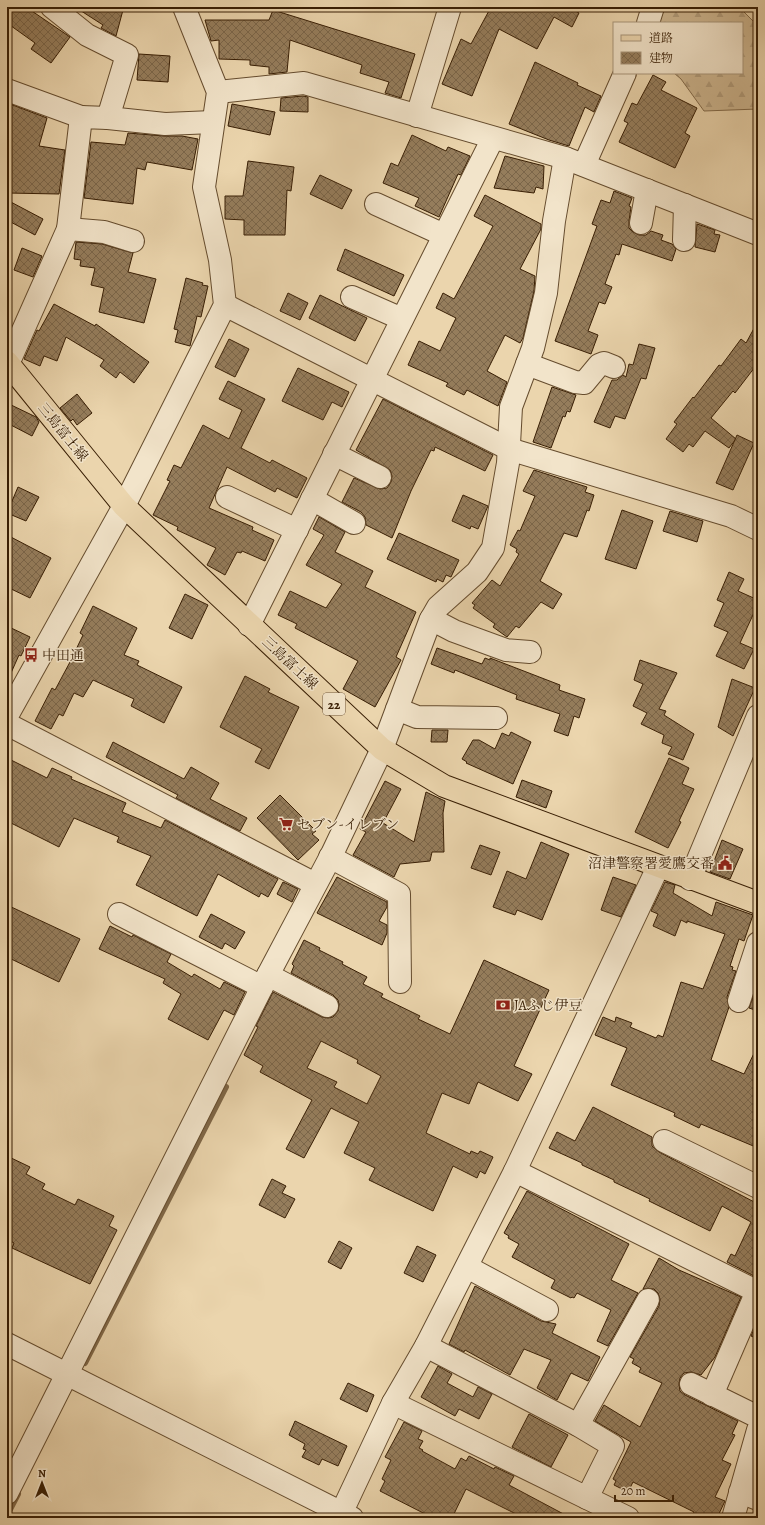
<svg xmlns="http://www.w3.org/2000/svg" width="765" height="1525" viewBox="0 0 765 1525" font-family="Alegreya,'Noto Serif JP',serif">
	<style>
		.forest { fill: url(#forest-firs); stroke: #826a4a }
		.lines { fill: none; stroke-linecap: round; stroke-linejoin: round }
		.stream { stroke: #7f6747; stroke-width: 6 }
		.building { fill: url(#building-cross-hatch); stroke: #381e04; fill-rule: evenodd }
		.minor-casing { stroke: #654c2e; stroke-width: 24 }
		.major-casing { stroke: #381e04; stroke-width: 24 }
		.minor { stroke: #f2e4ca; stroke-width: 22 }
		.major { stroke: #ebd5ad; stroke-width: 22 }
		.labels { text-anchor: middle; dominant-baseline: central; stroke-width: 3; stroke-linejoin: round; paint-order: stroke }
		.shield { fill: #f2e4ca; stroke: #70593f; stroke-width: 1 }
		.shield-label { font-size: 13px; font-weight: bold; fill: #381e04 }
		.street-label { font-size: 14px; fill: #381e04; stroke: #f2e4ca }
		.poi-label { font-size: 14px; fill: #381e04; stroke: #f2e4ca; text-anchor: start }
	</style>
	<defs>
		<pattern id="forest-firs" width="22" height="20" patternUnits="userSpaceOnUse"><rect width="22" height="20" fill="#cdb690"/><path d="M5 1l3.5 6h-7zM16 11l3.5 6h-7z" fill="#b19c7b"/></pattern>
		<pattern id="building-cross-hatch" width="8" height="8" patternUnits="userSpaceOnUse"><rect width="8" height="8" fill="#957d5c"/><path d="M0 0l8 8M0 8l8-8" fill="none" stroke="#7b664a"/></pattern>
	</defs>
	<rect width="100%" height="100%" fill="#ebd5ad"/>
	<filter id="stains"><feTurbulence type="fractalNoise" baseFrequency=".005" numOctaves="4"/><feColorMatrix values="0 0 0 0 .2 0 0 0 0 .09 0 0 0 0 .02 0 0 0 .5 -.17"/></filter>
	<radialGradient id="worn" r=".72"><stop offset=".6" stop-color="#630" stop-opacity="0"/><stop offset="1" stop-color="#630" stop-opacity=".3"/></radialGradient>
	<polygon class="forest" points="665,7 739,7 758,26 758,41 754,55 758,62 758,109 704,111 681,79 674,73 742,73 742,23 659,23"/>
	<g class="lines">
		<g class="stream">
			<polyline points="85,1363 226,1087"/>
			<polyline points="7,1515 18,1494"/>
		</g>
	</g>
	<g class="building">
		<polygon points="7,7 26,7 70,37 51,63 31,49 35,43 7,23"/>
		<polygon points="75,7 113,7 123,10 116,36 101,28 103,25"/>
		<polygon points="491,7 568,7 579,13 572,27 554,17 537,49 499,29 472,96 442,84 461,39 471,44"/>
		<polygon points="273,10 415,54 401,98 385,93 389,82 360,73 362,65 290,40 287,72 269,74 269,67 250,65 250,60 219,59 219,40 211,41 205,20 269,20"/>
		<polygon points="139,54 170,56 168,82 137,80"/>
		<polygon points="535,62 578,83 577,85 601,96 594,112 585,107 569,146 549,140 509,124"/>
		<polygon points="653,75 666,82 661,90 697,108 685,133 690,136 675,168 619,142 628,123 624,121 632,103 637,105"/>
		<polygon points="303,96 308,97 308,112 280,111 281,98"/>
		<polygon points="10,104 47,118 39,146 65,150 59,194 7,193 7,114"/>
		<polygon points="232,104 275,112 270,135 228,126"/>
		<polygon points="128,133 164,136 182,136 198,139 192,170 147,162 145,170 137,168 133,204 84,198 91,142 125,145"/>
		<polygon points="412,135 446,151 448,147 470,156 461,175 458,174 439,217 415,206 419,198 383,183 391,163 398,166"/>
		<polygon points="505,156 544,166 543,189 536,187 534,193 494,188"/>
		<polygon points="248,161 294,167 291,191 287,190 285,235 244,235 244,220 225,219 225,196 243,196"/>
		<polygon points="320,175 352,190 342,209 310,194"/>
		<polygon points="614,191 632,198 629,206 631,207 629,221 629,228 633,232 639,235 646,235 651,231 663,235 661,240 672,244 676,249 672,261 622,244 619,255 616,254 605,284 612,287 605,304 599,302 588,331 598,335 591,354 555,341 597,226 592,224 601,200 610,203"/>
		<polygon points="485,195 541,224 541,229 520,269 535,276 534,291 523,338 520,343 505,335 487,371 507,382 498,406 467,390 464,395 446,386 448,383 408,365 419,341 440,351 456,318 436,308 443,293 454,299 493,226 474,216"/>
		<polygon points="7,200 43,219 35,235 7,220"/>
		<polygon points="697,224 715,230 714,234 720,235 715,252 695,247"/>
		<polygon points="76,242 102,244 133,253 128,272 156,279 144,323 99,312 104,288 91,285 95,268 80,266 81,260 74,259"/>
		<polygon points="22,248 42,256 33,277 14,270"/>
		<polygon points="345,249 404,275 394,296 337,270"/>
		<polygon points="186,278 203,283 202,285 208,286 201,317 197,316 190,346 175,342 178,330 174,329"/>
		<polygon points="288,293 308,303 300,320 280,311"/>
		<polygon points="320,295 367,318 355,341 309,318"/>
		<polygon points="54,304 95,326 96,324 149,362 134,383 120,372 116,378 100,366 104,360 66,337 57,361 44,356 40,366 24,359 37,330 39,331"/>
		<polygon points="758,321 758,363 735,393 733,391 711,418 736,439 729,448 705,431 693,447 689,444 683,452 666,439 677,424 674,422 693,397 694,398 719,365 721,366 741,339 746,343"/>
		<polygon points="229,339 249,349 235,377 215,367"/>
		<polygon points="639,344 655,348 646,379 641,378 625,419 615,416 610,428 594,422 612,380 617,380 623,375 626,377 629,364 633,365"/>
		<polygon points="298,368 349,392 342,407 332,402 323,420 282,401"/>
		<polygon points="228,381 265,399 241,448 270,463 272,460 307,478 297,498 277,488 275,492 227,467 209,508 253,527 252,530 274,540 265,561 242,551 241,553 237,552 225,575 207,565 216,548 177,530 178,527 153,515 170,481 167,480 174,465 181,468 203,425 229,439 242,410 219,399"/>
		<polygon points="552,387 576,395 570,412 567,411 565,417 563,416 551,448 533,442"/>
		<polygon points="77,394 92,413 77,425 73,419 71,421 60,408"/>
		<polygon points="383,399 493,455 485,471 435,447 434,451 431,450 411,491 392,538 366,525 365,517 361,512 342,502 354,478 380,489 387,488 391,482 392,476 390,470 356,450"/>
		<polygon points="7,403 36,417 39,422 32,436 7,423"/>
		<polygon points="737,435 754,443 733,490 716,483"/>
		<polygon points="534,470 587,487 585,492 594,495 589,511 587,510 577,537 564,533 540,581 562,594 553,609 541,602 519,628 516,626 507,637 493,627 495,624 473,608 475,605 472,603 492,580 500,586 519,554 516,552 517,549 510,545 518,530 520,531 535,496 523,491"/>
		<polygon points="18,487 39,497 26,521 7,513"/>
		<polygon points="463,495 488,506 478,529 471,526 470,529 452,521"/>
		<polygon points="622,510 653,521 636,569 605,559"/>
		<polygon points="670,511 703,521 697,542 663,531"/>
		<polygon points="319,517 345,532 335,552 373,571 365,587 416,612 396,657 401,660 375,707 343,689 358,661 295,628 297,624 278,615 290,591 326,608 342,584 306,565 324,535 313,529"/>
		<polygon points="399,533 459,560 451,577 446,575 443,582 437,579 436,582 387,559"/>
		<polygon points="7,535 51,558 30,598 7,587"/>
		<polygon points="729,572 744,579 738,591 758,600 758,604 740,643 754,649 744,669 716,656 728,632 714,626 724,603 717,600"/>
		<polygon points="185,594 208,605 192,639 169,628"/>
		<polygon points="93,606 137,628 124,655 139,661 137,665 182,687 164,723 131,706 134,699 93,680 83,697 74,693 63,716 59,714 51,729 35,721 52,688 55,690 70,662 83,635 80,633"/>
		<polygon points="7,626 30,637 21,656 19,655 7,682"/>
		<polygon points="437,648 482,664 485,658 490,660 490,658 560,685 559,690 585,699 579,718 574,716 568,736 554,731 560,714 516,699 517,695 455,670 454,673 431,664"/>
		<polygon points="640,660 677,673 659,709 666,711 664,715 694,734 683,760 668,754 672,747 662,743 664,735 641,724 647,713 633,706 643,684 634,680"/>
		<polygon points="245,676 270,689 268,692 299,707 269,769 255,762 262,749 220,727"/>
		<polygon points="732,679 755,688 733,736 718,727"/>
		<polygon points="432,730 448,730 447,742 431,742"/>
		<polygon points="511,732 531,742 513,784 466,763 467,762 462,759 473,740 479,740 495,749 502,733 509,736"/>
		<polygon points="113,742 184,779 191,767 219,783 210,799 247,818 240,831 176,798 178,795 106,757"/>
		<polygon points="7,758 47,778 52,768 72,777 71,779 126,803 122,812 161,828 165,820 278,879 268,897 261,893 259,897 218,874 197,916 136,885 151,856 117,842 119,837 74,818 59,847 7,821"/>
		<polygon points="669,758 689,768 682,784 694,789 679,821 681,822 668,848 635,832"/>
		<polygon points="522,780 552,791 546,808 516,797"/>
		<polygon points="385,781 401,789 383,823 414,842 426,792 445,801 443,813 444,852 432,852 430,861 400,864 394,877 353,855 366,832 360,829"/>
		<polygon points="280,795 316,831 312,834 319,840 298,860 257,818"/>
		<polygon points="722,840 743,849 730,879 710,872"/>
		<polygon points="541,842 569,854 542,920 517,910 515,915 493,907 507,871 526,879"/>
		<polygon points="480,845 500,852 491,875 471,868"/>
		<polygon points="337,877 387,902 387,907 379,921 387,925 387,933 382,945 317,913"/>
		<polygon points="613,877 636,885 621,917 601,910"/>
		<polygon points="283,882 298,889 292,902 277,894"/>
		<polygon points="665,882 675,885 673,893 712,916 716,902 753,915 744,941 739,939 730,966 733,967 732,970 736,971 727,997 729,1007 711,1060 744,1074 758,1045 758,1148 701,1124 699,1128 674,1116 675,1113 611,1085 627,1048 595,1035 603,1017 615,1022 616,1017 632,1023 630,1027 656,1038 658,1035 663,1037 681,982 703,989 725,934 687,921 687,923 681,920 675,936 653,926 658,914 651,911"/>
		<polygon points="7,905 80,939 59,982 7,957"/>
		<polygon points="211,914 245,932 235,949 225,943 222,949 199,937"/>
		<polygon points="110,926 132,937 133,935 171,954 167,962 192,977 194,974 220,989 224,982 245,992 234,1015 224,1010 208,1040 168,1019 181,994 163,983 165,979 99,949"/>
		<path d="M304,940l16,8 -1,2 24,12 -1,2 25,13 -4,7 20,10 -2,3 39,19 -2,3 32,15 34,-74 65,30 -35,76 18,8 -14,27 -40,-19 -9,22 -27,-11 -16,40 44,21 1,-3 7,3 2,-3 13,6 -8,17 -5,-3 -3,7 -24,-12 -20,45 -64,-31 6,-12 -31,-15 15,-31 -28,-14 -27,50 -18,-9 26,-49 -52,-28 3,-6 -19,-11 14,-28 -2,-1 17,-34 49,25 6,1 5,-1 5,-6 1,-6 -1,-5 -5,-5 -42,-22 3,-7 -2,-2zM321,1041l37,19 -1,3 24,13 -14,28 -33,-17 3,-5 -30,-14z"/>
		<polygon points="758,983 758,1011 749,1008"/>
		<polygon points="593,1107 652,1137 652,1146 659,1152 758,1204 758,1266 754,1276 727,1262 731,1254 735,1256 751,1222 722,1206 710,1231 649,1201 650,1199 614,1182 614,1180 582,1165 582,1163 549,1148 557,1132 575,1141"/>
		<polygon points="7,1156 30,1167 26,1174 45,1184 42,1189 75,1205 78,1199 114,1216 109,1226 117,1230 90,1284 12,1248 14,1243 7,1239"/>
		<polygon points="272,1179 286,1186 282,1193 295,1199 285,1218 259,1205"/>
		<polygon points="527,1191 629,1244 611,1280 638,1293 608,1346 597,1341 611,1310 577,1293 574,1298 572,1297 571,1298 551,1288 555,1280 512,1257 519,1244 508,1238 509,1236 504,1233"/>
		<polygon points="339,1241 352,1248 341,1269 328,1262"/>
		<polygon points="417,1246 436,1255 423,1282 404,1273"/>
		<polygon points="659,1258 679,1270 741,1297 715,1357 701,1375 691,1372 684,1373 680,1378 679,1384 680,1391 685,1395 738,1421 732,1434 735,1435 722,1460 731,1464 715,1497 725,1501 717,1518 691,1518 694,1512 633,1482 628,1492 614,1485 616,1481 613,1479 631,1442 595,1421 604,1405 640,1427 662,1383 639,1372 641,1368 632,1363 634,1359 630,1357 659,1306 660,1299 658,1293 654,1289 643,1289"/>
		<polygon points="475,1286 541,1321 556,1324 552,1333 600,1357 588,1381 571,1373 557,1400 537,1388 551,1360 524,1349 510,1375 465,1350 464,1352 449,1344"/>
		<polygon points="758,1320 758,1339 751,1336"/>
		<polygon points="438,1366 452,1374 447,1383 473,1397 478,1387 492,1394 479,1419 459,1409 455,1416 421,1397"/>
		<polygon points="348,1383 374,1395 367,1412 340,1399"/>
		<polygon points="529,1414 568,1435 551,1467 512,1447"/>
		<polygon points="295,1421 347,1446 338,1466 322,1459 319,1465 302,1457 306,1450 303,1449 305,1444 289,1435"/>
		<polygon points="404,1422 422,1431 418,1439 423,1441 419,1448 423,1450 422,1451 455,1469 461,1458 466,1461 469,1456 494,1469 495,1467 514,1476 509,1485 571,1518 524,1518 466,1489 452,1518 433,1518 380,1491 385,1481 382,1479 391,1460 385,1457"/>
	</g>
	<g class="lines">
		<defs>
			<g id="minor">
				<polyline points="648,23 653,7"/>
				<polyline points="7,90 81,117"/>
				<polyline points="218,92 304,83 565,158 758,234"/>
				<polyline points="417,116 450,7"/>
				<polyline points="108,118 165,124 213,122"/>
				<polyline points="584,165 625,73"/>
				<polyline points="376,204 444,235"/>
				<polyline points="641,223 647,190"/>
				<polyline points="68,229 104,232 133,241"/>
				<polyline points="684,240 685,205"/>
				<polyline points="352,297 402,319"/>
				<polyline points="225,305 509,449 731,516 758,529"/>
				<polyline points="8,364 68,229 81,117 108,118 127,55 87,35 52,7"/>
				<polyline points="527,364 575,382 584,383 599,365 604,363 614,367"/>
				<polyline points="334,454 380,477"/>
				<polyline points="227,497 297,530"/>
				<polyline points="312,499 354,523"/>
				<polyline points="431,619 454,631 506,650 530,652"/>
				<polyline points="249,625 493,138"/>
				<polyline points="397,709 417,717 496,718"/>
				<polyline points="7,716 124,506 225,305 220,260 204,187 218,92 184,7"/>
				<polyline points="7,724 315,884"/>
				<polyline points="330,857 399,894 400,982"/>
				<polyline points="690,879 758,716"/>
				<polyline points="119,914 262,987"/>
				<polyline points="268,975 327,1006"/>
				<polyline points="739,1001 758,943"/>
				<polyline points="664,1141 758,1187"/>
				<polyline points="515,1171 758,1292"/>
				<polyline points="467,1267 547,1310"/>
				<polyline points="7,1344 352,1518"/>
				<polyline points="691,1384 758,1417"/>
				<polyline points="712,1395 757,1291"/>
				<polyline points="393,1403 587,1498 613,1446 578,1425 426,1346"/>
				<polyline points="578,1425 648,1300"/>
				<polyline points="740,1492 758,1499"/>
				<polyline points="7,1493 268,975 332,854 382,749 430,621 438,607 477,572 493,548 508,463 511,407 533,348 546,293 554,221 565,158"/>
				<polyline points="587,1498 628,1518"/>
				<polyline points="339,1518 393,1403 426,1346 515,1171 658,867"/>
				<polyline points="733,1518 758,1430"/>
			</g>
			<polyline id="major" points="7,362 124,506 382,749 444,786 758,903"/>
		</defs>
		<use href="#minor" class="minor-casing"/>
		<use href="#major" class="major-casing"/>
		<use href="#minor" class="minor"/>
		<use href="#major" class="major"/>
	</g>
	<defs>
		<symbol id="bus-bare" viewBox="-9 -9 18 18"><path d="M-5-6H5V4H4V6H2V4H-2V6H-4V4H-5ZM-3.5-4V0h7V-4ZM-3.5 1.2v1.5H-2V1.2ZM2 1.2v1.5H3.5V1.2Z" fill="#8f2418" stroke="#f2e4ca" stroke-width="2.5" paint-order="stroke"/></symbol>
		<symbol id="supermarket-bare" viewBox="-9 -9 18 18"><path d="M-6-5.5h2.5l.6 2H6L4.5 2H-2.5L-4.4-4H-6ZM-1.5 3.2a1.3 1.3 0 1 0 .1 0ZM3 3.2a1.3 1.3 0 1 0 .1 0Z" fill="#8f2418" stroke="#f2e4ca" stroke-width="2.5" paint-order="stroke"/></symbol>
		<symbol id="civic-bare" viewBox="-9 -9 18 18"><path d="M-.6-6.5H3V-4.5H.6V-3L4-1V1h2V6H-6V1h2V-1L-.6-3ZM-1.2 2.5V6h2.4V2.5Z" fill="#8f2418" stroke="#f2e4ca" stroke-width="2.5" paint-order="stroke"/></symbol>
		<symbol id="bank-bare" viewBox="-9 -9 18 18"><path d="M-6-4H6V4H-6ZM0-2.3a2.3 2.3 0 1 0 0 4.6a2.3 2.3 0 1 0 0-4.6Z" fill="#8f2418" stroke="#f2e4ca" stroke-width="2.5" paint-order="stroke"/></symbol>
	</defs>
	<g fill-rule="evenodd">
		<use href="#bus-bare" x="21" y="645" width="20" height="20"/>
		<use href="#supermarket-bare" x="276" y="814" width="20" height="20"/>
		<use href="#civic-bare" x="715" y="853" width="20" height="20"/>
		<use href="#bank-bare" x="493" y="995" width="20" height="20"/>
	</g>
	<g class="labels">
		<rect class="shield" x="323" y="693" width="22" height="22" rx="3"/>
		<g class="shield-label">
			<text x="334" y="704">22</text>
		</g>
		<g class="street-label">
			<text transform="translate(63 432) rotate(51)">三島富士線</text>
			<text transform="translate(290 663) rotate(43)">三島富士線</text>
		</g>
		<g class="poi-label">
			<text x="42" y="655">中田通</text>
			<text x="297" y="824">セブン-イレブン</text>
			<text x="714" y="863" text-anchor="end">沼津警察署愛鷹交番</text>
			<text x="514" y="1005">JAふじ伊豆</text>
		</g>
	</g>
	<rect width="765" height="1525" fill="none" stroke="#ebd5ad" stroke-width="24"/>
	<rect x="8" y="8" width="749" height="1509" fill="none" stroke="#381e04" stroke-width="2"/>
	<rect x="12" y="12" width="741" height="1501" fill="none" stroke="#381e04"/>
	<rect x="613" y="22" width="130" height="52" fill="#f2e4ca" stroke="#a8957b"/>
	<rect x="621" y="35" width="20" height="6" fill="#ebd5ad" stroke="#a8957b"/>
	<text x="649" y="42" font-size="12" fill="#381e04">道路</text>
	<rect x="621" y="52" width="20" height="12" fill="url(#building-cross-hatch)" stroke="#a8957b"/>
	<text x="649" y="62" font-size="12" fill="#381e04">建物</text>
	<g transform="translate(42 1483)" stroke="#f2e4ca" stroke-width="3" paint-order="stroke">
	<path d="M0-3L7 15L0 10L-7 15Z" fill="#381e04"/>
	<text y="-6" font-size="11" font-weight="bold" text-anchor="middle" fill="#381e04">N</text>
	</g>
	<path d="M615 1495v6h58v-6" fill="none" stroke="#381e04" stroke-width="2"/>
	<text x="621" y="1495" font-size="12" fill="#381e04" stroke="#f2e4ca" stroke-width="3" paint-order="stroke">20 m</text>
	<rect width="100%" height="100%" filter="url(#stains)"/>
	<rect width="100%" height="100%" fill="url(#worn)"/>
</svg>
